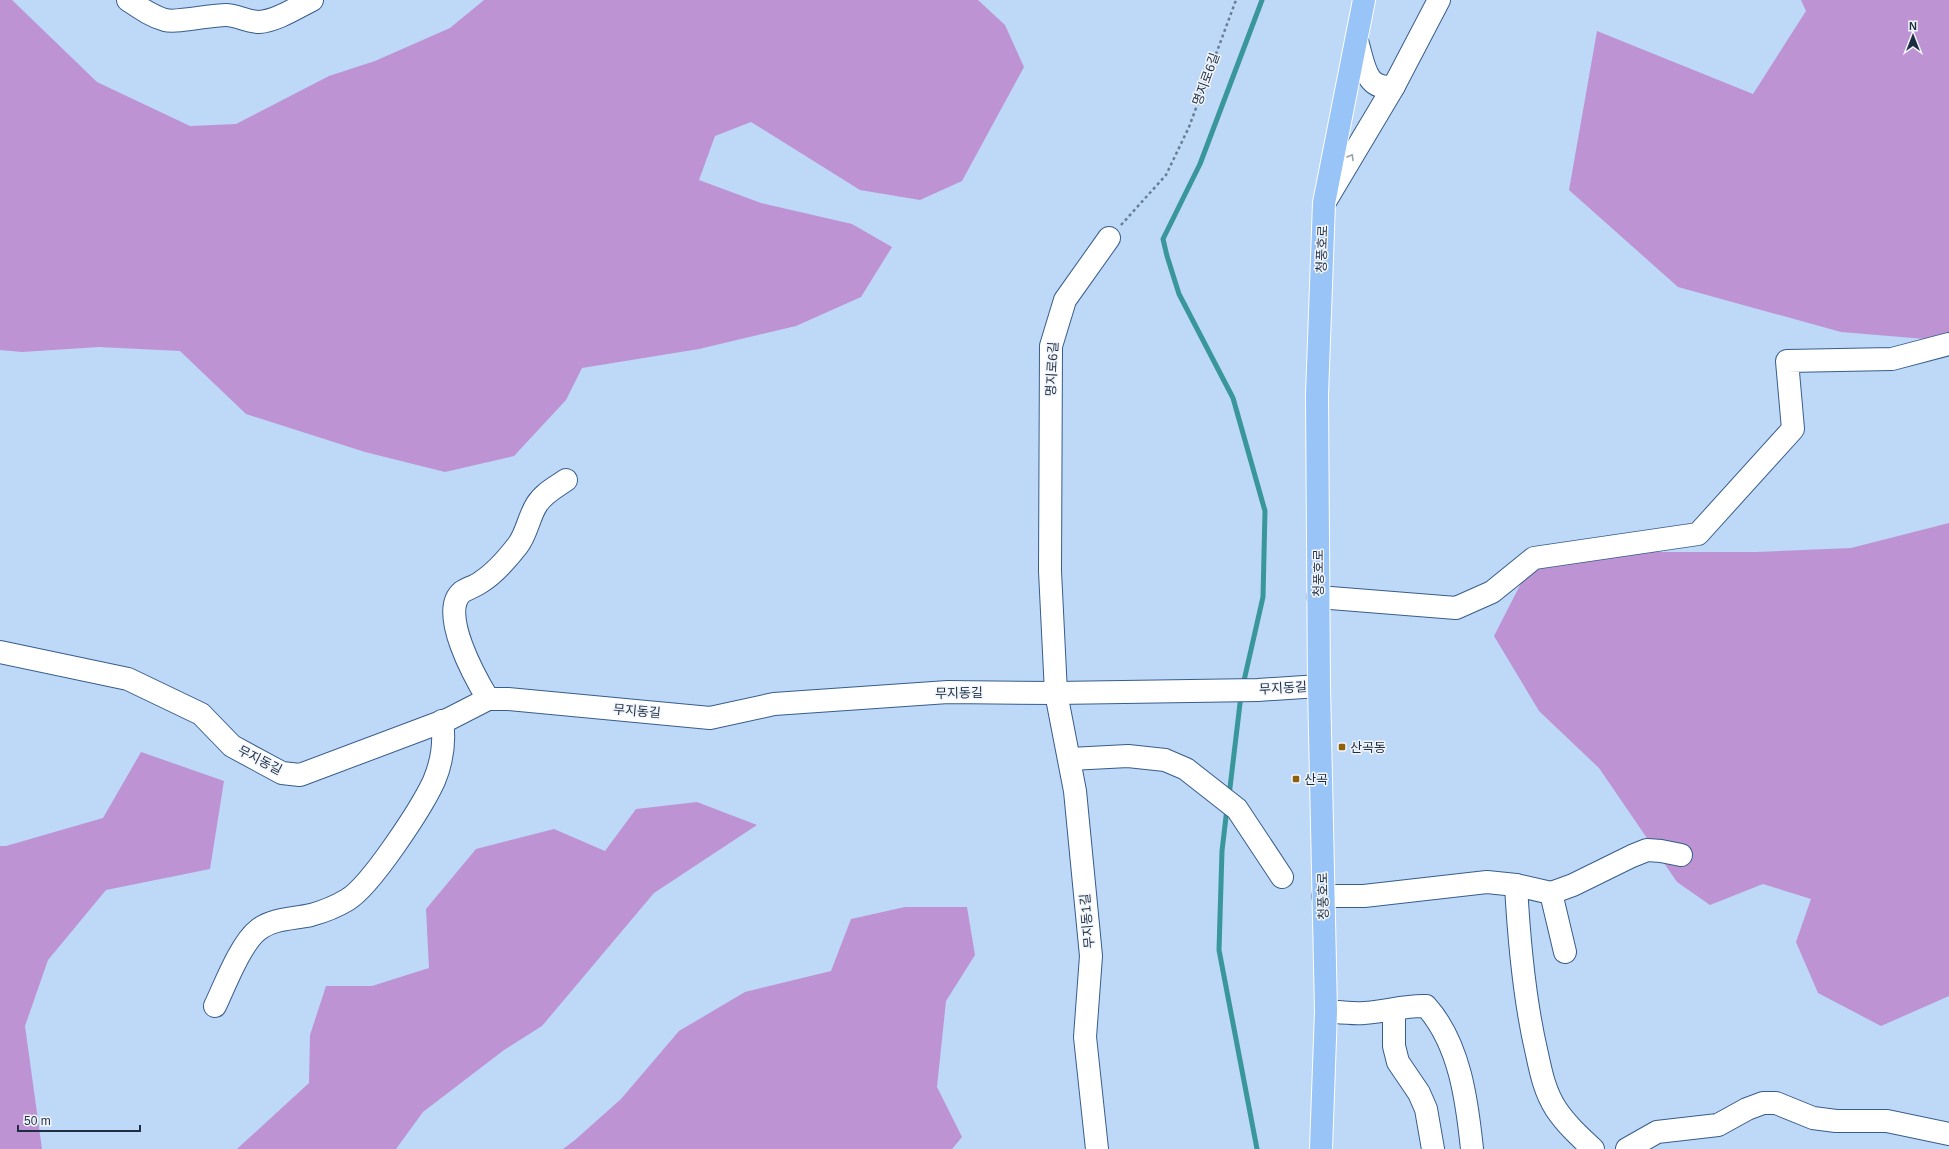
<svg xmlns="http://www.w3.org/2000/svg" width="1949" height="1149" viewBox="0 0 1949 1149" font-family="Helvetica,'Noto Sans KR',sans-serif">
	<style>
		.green { fill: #bd93d3 }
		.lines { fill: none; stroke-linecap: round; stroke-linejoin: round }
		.stream { stroke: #39969b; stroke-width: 5 }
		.minor-casing { stroke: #375d8b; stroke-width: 24 }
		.major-casing { stroke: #fff; stroke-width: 24 }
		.path { stroke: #687e97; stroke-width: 2.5; stroke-dasharray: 3 3; stroke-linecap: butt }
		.minor { stroke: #fff; stroke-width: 22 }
		.major { stroke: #98c4f8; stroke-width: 22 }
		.oneway { stroke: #99a1aa }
		.poi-dot { fill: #90600d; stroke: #f2f6fc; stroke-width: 1.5 }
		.labels { text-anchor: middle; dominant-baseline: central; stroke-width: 3; stroke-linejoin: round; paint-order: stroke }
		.street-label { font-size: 13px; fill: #1d2e42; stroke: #f2f6fc }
		.poi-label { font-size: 13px; fill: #1d2e42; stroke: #f2f6fc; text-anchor: start }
	</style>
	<rect width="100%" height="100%" fill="#bed8f7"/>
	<g class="green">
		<polygon points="0,0 12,0 97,82 190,126 236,124 329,76 375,61 450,28 484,0 978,0 1005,25 1024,67 962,181 920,200 860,190 751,122 715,136 699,180 761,203 852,224 892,247 861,297 796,326 699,349 582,368 566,400 514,456 445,472 365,452 246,414 180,351 99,347 22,352 0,350"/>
		<polygon points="1801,0 1949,0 1949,341 1841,332 1678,287 1569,190 1597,31 1753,94 1806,11"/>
		<polygon points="1949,523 1949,996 1881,1026 1818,993 1796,942 1811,899 1763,884 1710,905 1677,882 1599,768 1539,711 1494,636 1534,558 1615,552 1756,552 1851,548"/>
		<polygon points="141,752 224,781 210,869 106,890 48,960 25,1026 42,1149 0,1149 0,846 6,846 103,818"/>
		<polygon points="697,802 757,825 654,893 542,1026 504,1050 423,1112 396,1149 237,1149 309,1083 310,1035 326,986 372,986 429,968 426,909 476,849 554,829 605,851 636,809"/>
		<polygon points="905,907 967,907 975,955 946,1001 937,1087 962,1137 952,1149 563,1149 575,1140 621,1099 679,1031 745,992 831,971 851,919"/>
	</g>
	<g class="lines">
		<g class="stream">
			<polyline points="1243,685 1263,597 1265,511 1233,398 1179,294 1167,256 1163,239 1200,164 1262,0"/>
			<polyline points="1229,796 1241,695"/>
			<polyline points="1227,808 1222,851 1219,950 1257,1149"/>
		</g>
		<defs>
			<g id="minor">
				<path d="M128,0c12,8 23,16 37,20 12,3 45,-5 61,-5 11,0 21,7 33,7 17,-1 37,-14 53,-22"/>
				<polyline points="1394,86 1439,0"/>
				<path d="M1326,200l68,-114c-29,6 -30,-23 -37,-45"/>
				<polyline points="1318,597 1456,608 1492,592 1534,558 1698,534 1793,429 1787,361 1892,359 1949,344"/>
				<polyline points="0,652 128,679 201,714 232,746 282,773 300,775 449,719 488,699 508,699 710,718 774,704 948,692 1056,693 1258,690 1319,686"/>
				<path d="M488,699c-12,-20 -50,-87 -26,-107 6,-4 14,-6 19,-10 14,-9 27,-24 37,-37 9,-12 11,-29 19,-41 7,-11 19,-17 29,-24"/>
				<polyline points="1070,759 1128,756 1165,760 1186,769 1237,809 1282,877"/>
				<path d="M1516,885c3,56 8,114 21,169 4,19 8,38 19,55 10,15 23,27 37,40"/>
				<polyline points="1551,893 1573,885 1632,856 1647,850 1661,851 1681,855"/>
				<polyline points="1323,896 1364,896 1487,882 1516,885 1551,893 1565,952"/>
				<path d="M215,1006c10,-21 26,-63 43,-76 15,-12 36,-11 53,-15 11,-3 26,-9 36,-15 24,-14 75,-93 87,-119 8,-19 11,-40 8,-60"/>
				<polyline points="1394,1010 1394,1046 1398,1062 1419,1093 1426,1109 1433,1149"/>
				<path d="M1326,1011c12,1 25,3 38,2 21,-1 41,-8 62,-7 34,38 41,95 46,143"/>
				<polyline points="1097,1149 1085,1037 1091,956 1075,791 1056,693 1050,571 1051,346 1065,300 1109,238"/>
				<polyline points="1627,1149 1657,1132 1718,1125 1747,1109 1763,1103 1776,1103 1813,1118 1836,1121 1887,1121 1949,1134"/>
			</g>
			<polyline id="major" points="1321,1149 1326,1011 1319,686 1317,395 1324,203 1364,0"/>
		</defs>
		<use href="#minor" class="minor-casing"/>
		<use href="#major" class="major-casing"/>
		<polyline class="path" points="1121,225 1166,175 1189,127 1236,0"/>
		<use href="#minor" class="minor"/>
		<use href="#major" class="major"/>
	</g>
	<defs><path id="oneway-chevron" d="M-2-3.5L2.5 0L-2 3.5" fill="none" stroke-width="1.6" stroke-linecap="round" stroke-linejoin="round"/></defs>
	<use class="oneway" href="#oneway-chevron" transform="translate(1351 157) rotate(-59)"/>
	<g class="poi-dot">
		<rect x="1338" y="743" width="8" height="8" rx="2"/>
		<rect x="1292" y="775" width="8" height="8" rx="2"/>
	</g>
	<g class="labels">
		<g class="street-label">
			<text transform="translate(1206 79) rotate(-70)">명지로6길</text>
			<text transform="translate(1322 249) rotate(-88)">청풍호로</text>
			<text transform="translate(1052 369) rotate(-87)">명지로6길</text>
			<text transform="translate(1318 573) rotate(-90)">청풍호로</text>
			<text transform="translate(1283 688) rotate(-3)">무지동길</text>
			<text transform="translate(959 693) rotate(-1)">무지동길</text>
			<text transform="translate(637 711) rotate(5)">무지동길</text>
			<text transform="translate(260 760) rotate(27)">무지동길</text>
			<text transform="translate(1323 896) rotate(-91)">청풍호로</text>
			<text transform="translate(1087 921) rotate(-95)">무지동1길</text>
		</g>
		<g class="poi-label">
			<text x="1350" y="747">산곡동</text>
			<text x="1304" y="779">산곡</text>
		</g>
	</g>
	<g transform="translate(1913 36)" stroke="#f2f6fc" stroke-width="3" paint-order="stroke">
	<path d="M0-3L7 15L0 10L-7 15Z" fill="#1d2e42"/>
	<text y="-6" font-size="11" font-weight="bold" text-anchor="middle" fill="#1d2e42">N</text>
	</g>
	<path d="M18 1125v6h122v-6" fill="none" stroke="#1d2e42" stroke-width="2"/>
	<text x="24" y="1125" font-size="12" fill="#1d2e42" stroke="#f2f6fc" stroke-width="3" paint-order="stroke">50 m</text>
</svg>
